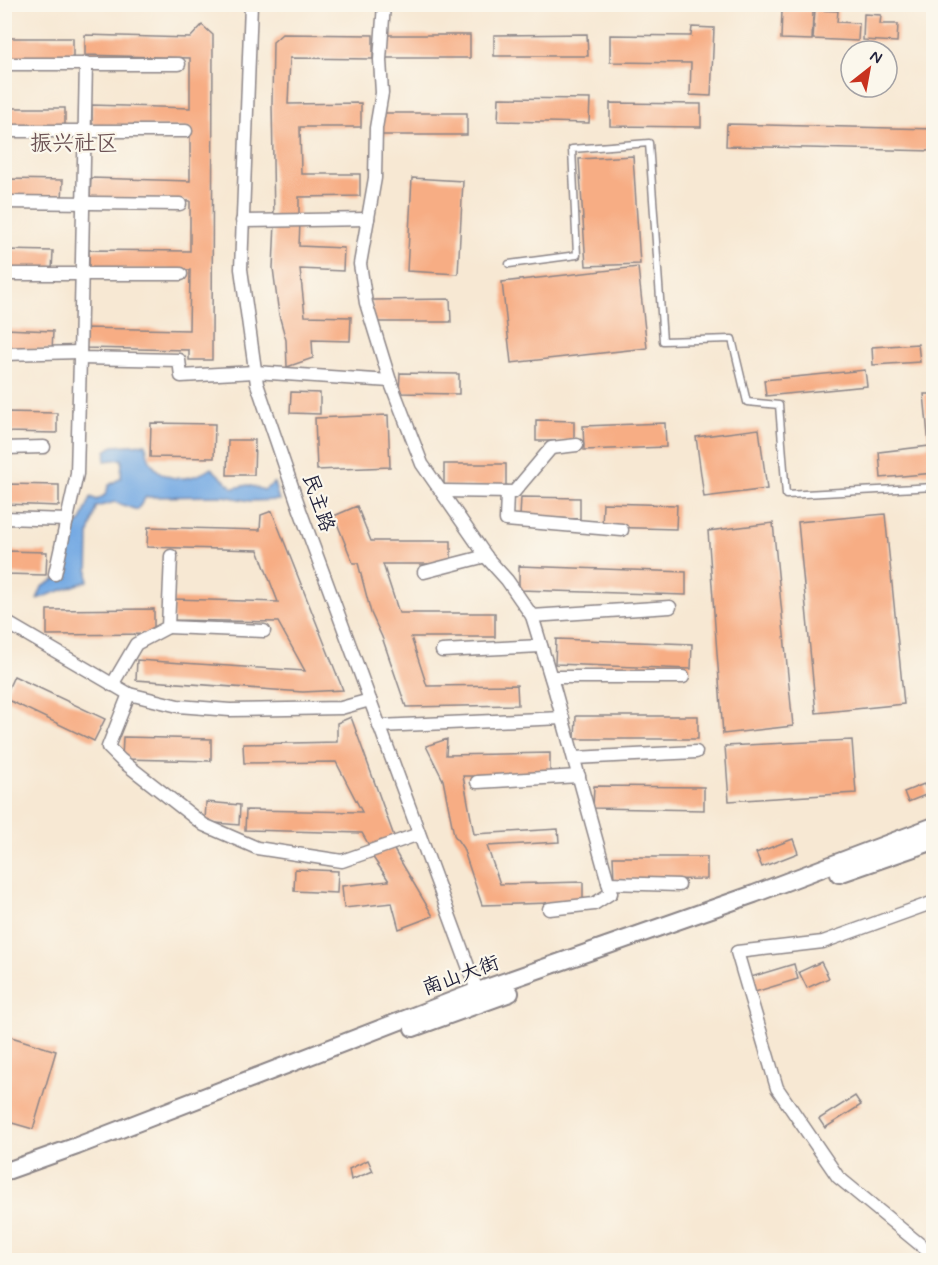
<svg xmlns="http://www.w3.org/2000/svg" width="938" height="1265" viewBox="0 0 938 1265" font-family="Mynerve,'LXGW WenKai TC',sans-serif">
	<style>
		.water { fill: #76aae3; stroke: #4c668f; stroke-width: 1.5 }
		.building { fill: #f7ad84 }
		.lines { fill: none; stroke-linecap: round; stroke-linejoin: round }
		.lane-casing { stroke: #8c8587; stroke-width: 9 }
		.street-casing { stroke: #8c8587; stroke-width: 15 }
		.secondary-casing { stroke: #8c8587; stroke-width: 20 }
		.lane { stroke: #fff; stroke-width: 6 }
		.street { stroke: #fff; stroke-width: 12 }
		.secondary { stroke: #fff; stroke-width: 16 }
		.labels { text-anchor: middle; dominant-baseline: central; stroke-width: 4.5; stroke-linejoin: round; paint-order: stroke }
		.street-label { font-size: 20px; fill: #22223b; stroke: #fbf7ec }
		.quarter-label { font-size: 22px; fill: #6d5355; stroke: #fbf7ec }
	</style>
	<rect width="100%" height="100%" fill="#fbf7ec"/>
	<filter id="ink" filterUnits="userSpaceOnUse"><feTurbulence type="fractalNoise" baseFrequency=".0167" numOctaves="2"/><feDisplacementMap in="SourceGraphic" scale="12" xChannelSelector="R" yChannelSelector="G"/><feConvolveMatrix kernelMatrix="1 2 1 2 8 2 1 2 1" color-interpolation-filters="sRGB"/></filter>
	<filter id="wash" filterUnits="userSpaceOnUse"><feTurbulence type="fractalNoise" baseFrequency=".008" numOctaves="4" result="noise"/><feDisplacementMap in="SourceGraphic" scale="24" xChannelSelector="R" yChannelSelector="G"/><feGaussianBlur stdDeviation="1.35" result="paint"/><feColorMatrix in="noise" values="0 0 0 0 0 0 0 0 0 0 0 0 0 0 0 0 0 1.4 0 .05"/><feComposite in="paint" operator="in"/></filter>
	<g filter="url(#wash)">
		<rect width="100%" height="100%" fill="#f7e8d3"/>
		<path class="water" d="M146,444c2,36 38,43 65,24l22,20 15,-3 16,5 10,-7 5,17 -29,1 -26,-5 -78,1 -9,13 -22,-8 -19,5 -7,27 -1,47 -51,18 5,-12 26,-15 1,-40 12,-11 10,-24 6,3 8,-5 4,-10 12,-7 1,-19 -17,2 1,-10 7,-5z"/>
		<g id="blocks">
			<g class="building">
				<polygon points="782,10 813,11 812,40 781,39"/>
				<polygon points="815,10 838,11 837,22 859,23 858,41 813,39"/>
				<polygon points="864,14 881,15 880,24 898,24 897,42 863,40"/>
				<polygon points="202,25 213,35 212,360 189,360 189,350 82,348 83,328 189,330 190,270 89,269 89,250 190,251 190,201 90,198 91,178 190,181 190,128 92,125 92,105 190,108 190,58 85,55 85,35 190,38"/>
				<polygon points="692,27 714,28 711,96 690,95 691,63 610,62 610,35 691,36"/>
				<polygon points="282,34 373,35 373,59 290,58 288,104 361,103 361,127 300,127 301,174 360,174 360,196 299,197 299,218 274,219 272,104 273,42"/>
				<polygon points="587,34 588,56 494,56 494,35"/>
				<rect x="386" y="35" width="84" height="23"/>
				<polygon points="4,38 73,38 73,60 4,59"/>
				<polygon points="499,98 590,99 589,123 498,121"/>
				<polygon points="610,103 701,104 701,127 610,126"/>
				<polygon points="4,108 65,108 65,127 4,126"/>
				<rect x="382" y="113" width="85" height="22"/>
				<polygon points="727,124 934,129 934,151 726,146"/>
				<polygon points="633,156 640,264 586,266 579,159"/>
				<polygon points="412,178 463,181 458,274 407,271"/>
				<polygon points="4,179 63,180 62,200 4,199"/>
				<polygon points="275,222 300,223 299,246 344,248 343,271 300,269 305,316 351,317 350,341 312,340 313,358 287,367 286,340 279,315 273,268"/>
				<polygon points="4,250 53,251 52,271 4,270"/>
				<polygon points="932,258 934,258 934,305 928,304"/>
				<polygon points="638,267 647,348 511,363 502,282"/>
				<polygon points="450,299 451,322 373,322 372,300"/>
				<polygon points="4,329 53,331 52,350 4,349"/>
				<polygon points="918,344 920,362 873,365 872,347"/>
				<polygon points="865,370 867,386 766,396 764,380"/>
				<polygon points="400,373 459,374 459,394 399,393"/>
				<polygon points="291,392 320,393 320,414 290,413"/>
				<polygon points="924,394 934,394 934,473 881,478 879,452 929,446"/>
				<polygon points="4,412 57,413 57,433 4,432"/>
				<polygon points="388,415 390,467 317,470 315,418"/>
				<polygon points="536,420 574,421 574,441 536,441"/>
				<polygon points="151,423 215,424 214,458 150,457"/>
				<polygon points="665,423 666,447 584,450 583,426"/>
				<polygon points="759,429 767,489 704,497 696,437"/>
				<polygon points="228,440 255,440 254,475 227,475"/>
				<polygon points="444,464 506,464 506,487 444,486"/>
				<polygon points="4,484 59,485 59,506 4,504"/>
				<polygon points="521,497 580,498 580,519 520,517"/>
				<polygon points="603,503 677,505 676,529 602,527"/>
				<polygon points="357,506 371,541 451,541 451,564 383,564 399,613 495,613 495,637 411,637 427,686 517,685 518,705 406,707 382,637 371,613 358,563 353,563 334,516"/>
				<polygon points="272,511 343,690 303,692 136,680 137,660 305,671 278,622 173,620 173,599 278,602 258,550 147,547 148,527 260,530 261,515"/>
				<polygon points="885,514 904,704 816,713 798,522"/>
				<polygon points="773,523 793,726 723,734 708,531"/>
				<polygon points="4,551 47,552 46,575 4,574"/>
				<polygon points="519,566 686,572 686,595 519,590"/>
				<polygon points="154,609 154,634 47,635 47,610"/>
				<polygon points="556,639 692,644 691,669 555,664"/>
				<polygon points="14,676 105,719 94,741 4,698"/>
				<polygon points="576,716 698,716 698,739 575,739"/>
				<polygon points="351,717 395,839 370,847 362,833 245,830 246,810 362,812 336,762 244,763 243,744 337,742 337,723"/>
				<polygon points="123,737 211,739 211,761 122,759"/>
				<polygon points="447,739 446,755 550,753 550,776 463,776 474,834 558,829 559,842 487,846 500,884 583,882 583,902 482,905 463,848 454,835 443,780 426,746"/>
				<polygon points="852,740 856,793 729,801 725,746"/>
				<polygon points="924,784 928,794 908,802 904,792"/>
				<polygon points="594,786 704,787 704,810 593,808"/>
				<polygon points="206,802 240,805 239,825 205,822"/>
				<polygon points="793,839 798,853 762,867 756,853"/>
				<polygon points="393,848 433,916 399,929 392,903 344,908 342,886 389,881 372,856"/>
				<polygon points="613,857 707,857 707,879 614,880"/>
				<polygon points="295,869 338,871 337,893 294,891"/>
				<polygon points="821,962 829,978 807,988 799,972"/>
				<polygon points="794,964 798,979 755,992 751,977"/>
				<polygon points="5,1035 56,1051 33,1129 5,1121"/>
				<polygon points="855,1096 861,1105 825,1128 819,1119"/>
				<polygon points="368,1160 373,1171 351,1180 349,1169"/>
			</g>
		</g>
	</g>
	<g filter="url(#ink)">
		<use href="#blocks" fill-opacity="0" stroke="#8c8587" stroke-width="1.5"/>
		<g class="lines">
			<defs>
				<polyline id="lane" points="509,264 577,255 572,149 649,143 663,341 732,339 747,402 779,405 786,495 934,487"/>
				<g id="street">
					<polyline points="251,4 241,269 257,384 300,510 475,985 475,992"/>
					<polyline points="384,4 380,60 382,93 376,128 375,178 360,264 366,303 390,381 422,464 488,559 507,580 532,616 555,691 611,893 594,904 549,909"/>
					<polyline points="86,63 80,358 179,360 181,376 255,372 390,381"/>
					<polyline points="4,64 179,64"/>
					<polyline points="4,131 186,131"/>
					<polyline points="4,202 180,204"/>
					<polyline points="242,221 368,219"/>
					<polyline points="4,274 181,274"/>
					<polyline points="4,354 80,352"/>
					<polyline points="4,448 44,447"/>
					<polyline points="442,491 514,492 551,448 577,445"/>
					<polyline points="507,492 506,520 622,530"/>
					<polyline points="4,518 67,520"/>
					<polyline points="424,572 486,556"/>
					<polyline points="55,574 77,474 80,358"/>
					<polyline points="532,616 670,607"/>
					<polyline points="4,621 129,694 178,706 230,710 341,708 370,700"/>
					<polyline points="168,627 264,631"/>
					<polyline points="442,651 541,646"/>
					<polyline points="551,677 683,677"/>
					<polyline points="112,685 136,644 168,627 171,556"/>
					<polyline points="129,694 108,747 121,760 204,825 257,848 342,861 419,834"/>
					<polyline points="379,726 563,718"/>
					<polyline points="574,758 696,752"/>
					<polyline points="477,782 579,776"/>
					<polyline points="608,883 679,885"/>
					<polyline points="934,902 823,942 737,952 777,1088 838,1177 934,1256"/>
				</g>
				<g id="secondary">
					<polyline points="839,874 934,841"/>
					<polyline points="413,1028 510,993"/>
					<polyline points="4,1172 77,1146 475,992 754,894 934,826"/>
				</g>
			</defs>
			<use href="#lane" class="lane-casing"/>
			<use href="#street" class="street-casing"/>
			<use href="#secondary" class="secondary-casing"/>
			<use href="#lane" class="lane"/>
			<use href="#street" class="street"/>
			<use href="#secondary" class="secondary"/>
		</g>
	</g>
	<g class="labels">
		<g class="street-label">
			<text transform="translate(318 503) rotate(71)">民主路</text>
			<text transform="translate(461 976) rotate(-20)">南山大街</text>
		</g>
		<g class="quarter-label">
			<text x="74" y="144">振兴社区</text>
		</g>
	</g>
	<rect width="938" height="1265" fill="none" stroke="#fbf7ec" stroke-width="24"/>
	<g transform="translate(869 69) rotate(31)"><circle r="28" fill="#fbf7ec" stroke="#a4a2a5" stroke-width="1.5"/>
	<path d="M0-4.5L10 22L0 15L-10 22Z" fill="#c8321e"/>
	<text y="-9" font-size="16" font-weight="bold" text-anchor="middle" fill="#22223b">N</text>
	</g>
</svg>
